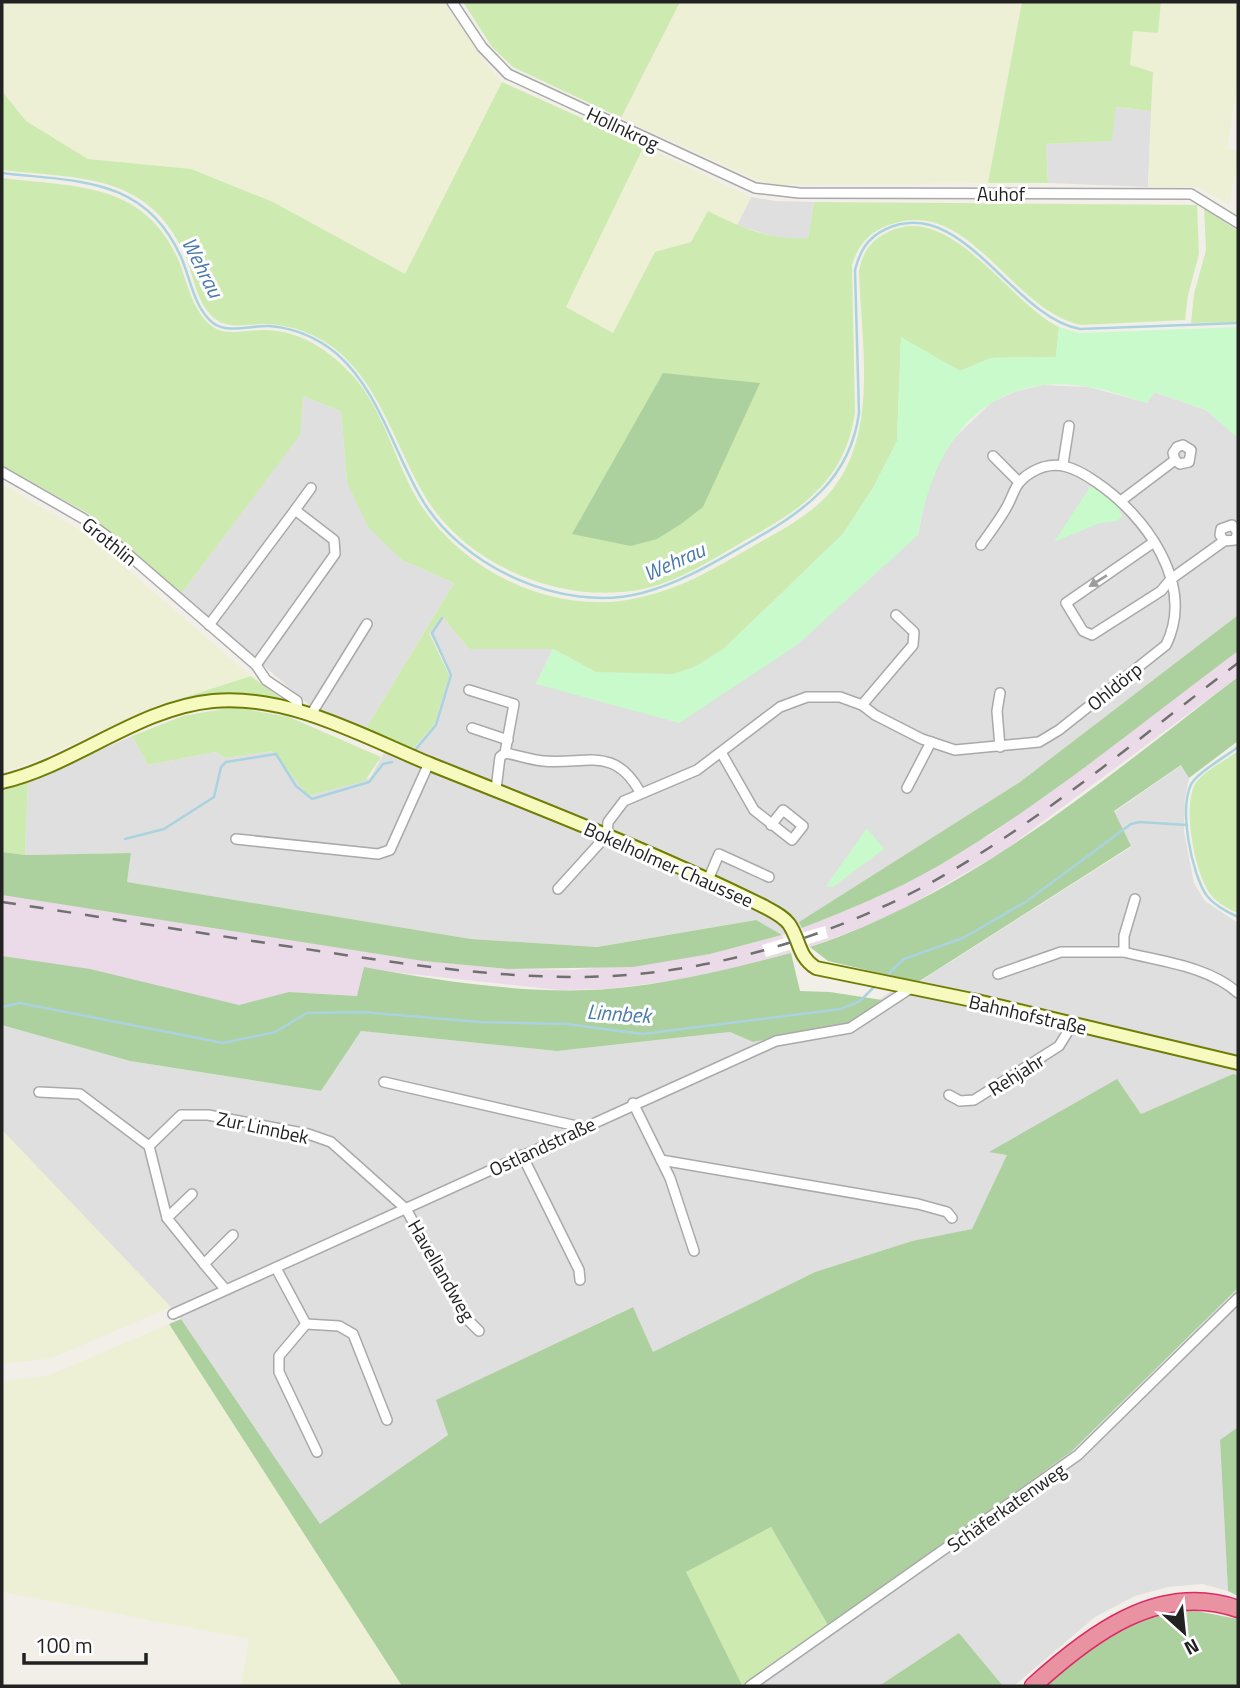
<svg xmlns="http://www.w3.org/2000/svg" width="1240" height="1688" viewBox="0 0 1240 1688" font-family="'Titillium Web',sans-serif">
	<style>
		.residential { fill: #e0dfdf }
		.industrial { fill: #ebdbe8 }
		.farmland { fill: #eef0d5 }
		.grass { fill: #cdebb0 }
		.forest { fill: #add19e }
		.park { fill: #c8facc }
		.pier { fill: #fff }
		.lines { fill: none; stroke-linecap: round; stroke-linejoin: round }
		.stream { stroke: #aad3df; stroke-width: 2.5 }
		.street-casing { stroke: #a9a9a9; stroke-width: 12 }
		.secondary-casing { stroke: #707d05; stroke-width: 16 }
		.highway-casing { stroke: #dc2a67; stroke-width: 19 }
		.street { stroke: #fff; stroke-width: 9 }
		.secondary { stroke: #f7fabf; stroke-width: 12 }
		.highway { stroke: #e892a2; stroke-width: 16 }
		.rail { stroke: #707070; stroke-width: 2.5; stroke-dasharray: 14 14; stroke-linecap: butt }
		.oneway { fill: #9c9c9c }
		.labels { text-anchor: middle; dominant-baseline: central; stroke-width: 6; stroke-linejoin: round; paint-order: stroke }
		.street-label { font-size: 19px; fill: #222; stroke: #fff }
		.water-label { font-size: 21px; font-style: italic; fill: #4a7aab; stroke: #fff }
	</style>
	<rect width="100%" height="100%" fill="#f2efe9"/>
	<g class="residential">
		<polygon points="1115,107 1151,111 1148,187 1048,183 1046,144 1112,141"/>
		<polygon points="751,197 775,201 814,202 808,238 785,240 737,225"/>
		<polygon points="1043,385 1089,387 1147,403 1154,392 1206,410 1237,436 1238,615 1020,782 800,922 802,928 782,935 755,920 597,947 471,939 127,882 131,853 25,855 28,782 132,736 148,765 216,752 225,758 273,751 278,753 305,792 311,795 370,778 390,742 412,750 434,725 449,671 429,632 442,616 469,649 553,649 536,684 918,535 929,482 938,460 953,439 992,402 1017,391"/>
		<polygon points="303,396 341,411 347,482 402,560 454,583 365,730 309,705 181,594 299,435"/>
		<polygon points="1182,765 1189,778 1185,798 1184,832 1194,883 1205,901 1238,923 1238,1075 1233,1074 1141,1114 1117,1080 991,1152 1008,1154 973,1229 912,1241 815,1272 653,1353 632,1307 437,1400 448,1435 320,1524 181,1319 2,1130 2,1026 4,1024 130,1061 321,1091 361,1031 557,1051 730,1032 753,1042 849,1023 907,979 919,982 1131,847 1114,812"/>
		<polygon points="1238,1288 1238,1427 1220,1441 1228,1591 1202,1584 1168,1587 1135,1596 1095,1617 1014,1686 1003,1686 959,1633 879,1686 740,1686 829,1627 1072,1451"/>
	</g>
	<g class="industrial">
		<polygon points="1238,651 1238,677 1002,852 889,917 810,947 802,928 878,897 991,834"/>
		<polygon points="2,893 423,961 508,969 574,970 710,954 782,935 791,953 693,978 608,989 558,990 364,969 358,996 289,992 239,1005 2,956"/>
	</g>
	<g class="farmland">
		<polygon points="2,2 444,2 487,65 502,82 405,274 273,202 191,169 88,159 26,121 2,91"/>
		<polygon points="680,2 1022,2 988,183 776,185 759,181 621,118"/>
		<polygon points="1161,2 1238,2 1238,84 1227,148 1238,151 1238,163 1229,204 1196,187 1148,187 1153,73 1130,65 1133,31 1158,33"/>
		<polygon points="644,146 751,197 737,225 708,212 691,242 655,252 613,334 565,307"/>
		<polygon points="2,484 85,533 251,676 147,710 38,760 2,772"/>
		<polygon points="5,1133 171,1307 52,1358 2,1364 2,1134"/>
		<polygon points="169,1324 402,1686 241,1686 249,1639 2,1592 2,1381 47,1376"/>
	</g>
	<g class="grass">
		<polygon points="463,2 680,2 621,118 513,67 492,47"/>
		<polygon points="1022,2 1161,2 1158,33 1133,31 1130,65 1153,72 1151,111 1116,107 1112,141 1046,144 1048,183 988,183"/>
		<path d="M502,82l142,64 -78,161 47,26 42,-81 36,-10 17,-31c32,16 64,30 100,27l6,-36 383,3 2,49 -11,41 -3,25 -104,5c-72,-15 -112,-133 -195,-99 -19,8 -28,20 -34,39l3,148c-10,66 -50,94 -104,124 -35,20 -73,46 -113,53 -80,14 -175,-26 -215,-97 -27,-47 -42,-104 -84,-141 -20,-17 -46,-27 -72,-28 -15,-1 -37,6 -50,-4 -21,-14 -23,-45 -32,-65 -37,-83 -106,-76 -183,-85v-79l24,30 62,38 103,10 82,33 132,72z"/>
		<path d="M2,178c72,9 141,3 176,81 9,21 14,53 35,68 13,9 35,3 51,3 36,0 65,20 89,46 31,34 42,87 66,126 45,72 140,116 223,95 39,-9 72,-28 106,-48 29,-17 62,-32 84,-59 47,-58 29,-149 27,-219 4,-20 12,-31 31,-40 62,-28 119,72 169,96l-3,30 -65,1 -31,13 -59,-33 -4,103 -24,47 -30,46 -121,116 -28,17 -20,7 -78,-2 -43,-23h-84l-27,-33 -13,17 20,42 -15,50 -22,25 -47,-20 89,-147 -52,-23 -34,-33 -21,-45 -6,-71 -38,-15 -3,39 -119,159 -92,-80 -87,-48z"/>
		<polygon points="1204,208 1238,231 1238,322 1191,323 1194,294 1206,250"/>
		<polygon points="251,676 283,700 282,703 227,695 183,698"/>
		<polygon points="234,707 289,717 381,757 365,781 311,795 305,792 273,751 225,758 216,752 148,765 132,736 183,716"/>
		<path d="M1238,751v162c-10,-4 -20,-10 -27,-18 -16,-20 -29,-87 -16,-111 7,-12 31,-24 43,-33z"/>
		<polygon points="28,782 25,855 2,852 2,791"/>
		<polygon points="771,1527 829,1627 742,1685 685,1572"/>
	</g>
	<g class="forest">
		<polygon points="663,373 760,383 703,507 681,524 657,539 631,546 572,534"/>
		<path d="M1238,615v36c-98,73 -194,153 -300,215 -43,25 -90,44 -136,62l-3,-6 221,-140z"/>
		<path d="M1238,677v64l-49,37 -8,-13 -67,46 17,35 -213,136 -90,-21 -18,-14c162,-54 294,-168 428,-270z"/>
		<polygon points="2,852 26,855 131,853 127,882 471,939 597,947 756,920 782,935 710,954 633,967 508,969 423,961 2,895"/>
		<path d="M791,953l9,38 30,1 52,8 -32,23 -97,19 -23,-10 -173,19 -196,-20 -40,60 -191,-30 -128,-36v-69l88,13 149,36 50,-13 68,4 7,-29c77,14 166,28 244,22 63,-5 123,-20 183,-36z"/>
		<polygon points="1233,1074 1238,1075 1238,1288 1072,1451 829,1627 771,1527 686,1572 742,1685 740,1686 402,1686 169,1324 181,1319 320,1524 448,1435 436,1400 633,1307 653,1352 815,1272 912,1241 972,1229 1007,1155 989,1152 1117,1079 1141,1114"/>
		<polygon points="1238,1427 1238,1596 1228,1591 1220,1440"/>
		<path d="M1191,1610l47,9v67h-193c46,-39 83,-70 146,-76z"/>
		<polygon points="959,1633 1003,1686 879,1686"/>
	</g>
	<g class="park">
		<path d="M1059,327l21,6 158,-6v111l-32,-28 -51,-18 -8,11c-18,-5 -38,-13 -57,-16 -104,-18 -157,55 -172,148l-121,110 -118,78 -143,-39 17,-35 43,23 77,2 21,-7 28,-17 121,-116 30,-46 24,-47 4,-104 59,34 31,-13 65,-1z"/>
		<polygon points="1092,484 1123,506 1119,511 1123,516 1117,521 1100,523 1054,542"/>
		<polygon points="867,828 884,849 833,887 826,886"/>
	</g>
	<polygon class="pier" points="825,926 828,938 766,957 762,945"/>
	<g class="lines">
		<g class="stream">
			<path d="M2,173c75,9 143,3 179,84 9,20 13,51 32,66 14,11 40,2 56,3 25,2 49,12 68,28 41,36 56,95 83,142 39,70 143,118 222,97 39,-10 73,-31 108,-51 54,-31 100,-62 109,-129l-4,-143c5,-19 12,-32 31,-41 76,-35 125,87 194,100l158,-6"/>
			<path d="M1238,747c-14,11 -32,20 -44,33 -18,21 -2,96 13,116 8,10 20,16 31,21"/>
			<polyline points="416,749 436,725 451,675 432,633 442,618"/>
			<polyline points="125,839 164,829 214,797 221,767 226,762 276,754 296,786 312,799 369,782 383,764 392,762"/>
			<polyline points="884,978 904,959 963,938 1027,901 1131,824 1139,822 1187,825"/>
			<polyline points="2,1007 20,1003 223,1043 275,1032 307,1013 363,1012 479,1022 566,1024 643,1034 841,1009 860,1001 876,985"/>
		</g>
		<defs>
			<g id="street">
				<polyline points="452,2 482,47 508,74 755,188 799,193 1191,194 1238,223"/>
				<polyline points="993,456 1019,482"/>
				<polyline points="1063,464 1069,426"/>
				<polyline points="2,472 84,519 108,537 256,665 266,680 297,701 298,711"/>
				<polyline points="1122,500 1175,460 1173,453 1177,447 1183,445 1191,450 1189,462 1180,464 1175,460"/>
				<polyline points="295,510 311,488"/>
				<polyline points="1154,542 1066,603 1083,631 1092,635 1161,591 1171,579 1224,541 1235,540 1238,532 1232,525 1221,529 1220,535 1224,541"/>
				<polyline points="209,625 295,510 334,540 335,554 256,665"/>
				<polyline points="469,690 514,704 505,753 500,757 496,789"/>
				<polyline points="1000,693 997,711 1000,747"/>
				<polyline points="862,705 913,645 914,632 896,615"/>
				<polyline points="310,716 367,624"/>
				<polyline points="472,728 508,740"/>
				<path d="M505,753c13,2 26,7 38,8 43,4 71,-16 97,31"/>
				<polyline points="722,754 754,810 792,840 803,826 783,810 771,825"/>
				<polyline points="907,788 931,742"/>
				<polyline points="236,839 378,854 390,850 429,763"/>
				<polyline points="708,880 719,854 769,877"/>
				<path d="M558,889l49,-54 1,-13 16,-21 73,-31 83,-63 27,-10h33l22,8 13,10 47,24 33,11 84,-8 20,-12 107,-85c30,-61 -21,-130 -70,-163 -20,-14 -40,-24 -64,-10 -19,11 -17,22 -27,38 -7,12 -16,24 -24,35"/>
				<path d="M1135,899l-11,37v16c38,10 84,14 114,41"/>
				<polyline points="998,974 1061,952 1124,952"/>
				<polyline points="384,1082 581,1127"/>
				<polyline points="39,1092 80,1094 149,1146 181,1115 208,1115 308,1134 331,1142 406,1209 467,1319 479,1331"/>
				<polyline points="949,1095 960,1101 974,1100 1059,1046 1072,1025"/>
				<polyline points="633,1103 670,1178 694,1251"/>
				<polyline points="149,1146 167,1218 192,1194"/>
				<polyline points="522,1155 579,1270 580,1280"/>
				<polyline points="661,1160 918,1204 947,1212 952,1218"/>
				<polyline points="167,1218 204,1264 233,1235"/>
				<polyline points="204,1264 225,1289"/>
				<polyline points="276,1268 306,1324 279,1356 279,1372 317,1452"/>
				<polyline points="173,1314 776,1041 850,1028 911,988"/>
				<polyline points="306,1324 339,1326 353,1334 387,1420"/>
				<polyline points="750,1686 1078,1455 1238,1298"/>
			</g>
			<path id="secondary" d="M2,782c73,-17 136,-74 211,-81 76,-7 149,35 217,63 113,45 226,89 335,143 9,5 18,9 24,17 11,16 9,33 27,44l161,33 261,62"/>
			<path id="highway" d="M1033,1686c56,-51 126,-105 205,-77"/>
		</defs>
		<use href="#street" class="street-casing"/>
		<use href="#secondary" class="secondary-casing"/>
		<use href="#highway" class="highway-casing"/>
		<use href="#street" class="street"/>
		<use href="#secondary" class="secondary"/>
		<use href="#highway" class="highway"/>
		<path class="rail" d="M2,902c99,15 198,31 297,46 92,14 185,29 278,29 118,0 242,-35 346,-90 113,-61 213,-147 315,-224"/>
	</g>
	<defs><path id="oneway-solid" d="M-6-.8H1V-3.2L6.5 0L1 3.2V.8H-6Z" transform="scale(1.75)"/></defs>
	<use class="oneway" href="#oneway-solid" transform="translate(1098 581) rotate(148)"/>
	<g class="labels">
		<g class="street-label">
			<text transform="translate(623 128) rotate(25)">Hollnkrog</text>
			<text x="1001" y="193">Auhof</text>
			<text transform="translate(110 541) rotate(39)">Grothlin</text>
			<text transform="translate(1114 686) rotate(-39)">Ohldörp</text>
			<text transform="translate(669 864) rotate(24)">Bokelholmer Chaussee</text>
			<text transform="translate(1028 1014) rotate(13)">Bahnhofstraße</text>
			<text transform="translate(1016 1074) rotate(-32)">Rehjahr</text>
			<text transform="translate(263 1127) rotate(12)">Zur Linnbek</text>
			<text transform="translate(542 1146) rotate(-25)">Ostlandstraße</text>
			<text transform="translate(442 1270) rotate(60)">Havellandweg</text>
			<text transform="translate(1006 1507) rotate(-35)">Schäferkatenweg</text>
		</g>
		<g class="water-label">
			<text transform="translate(203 267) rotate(63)">Wehrau</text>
			<text transform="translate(674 561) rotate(-24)">Wehrau</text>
			<text transform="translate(619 1013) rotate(4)">Linnbek</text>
		</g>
	</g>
	<rect width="1240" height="1688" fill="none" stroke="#222222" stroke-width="7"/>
	<g transform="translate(1184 1632) rotate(153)" stroke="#ffffff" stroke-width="5" paint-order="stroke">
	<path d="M0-5L12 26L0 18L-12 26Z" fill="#222222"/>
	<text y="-10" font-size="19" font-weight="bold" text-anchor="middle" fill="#222222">N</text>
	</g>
	<path d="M24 1653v10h122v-10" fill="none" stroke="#222222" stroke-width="3.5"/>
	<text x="35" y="1653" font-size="21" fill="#222222" stroke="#ffffff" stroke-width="5" paint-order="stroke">100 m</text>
</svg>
